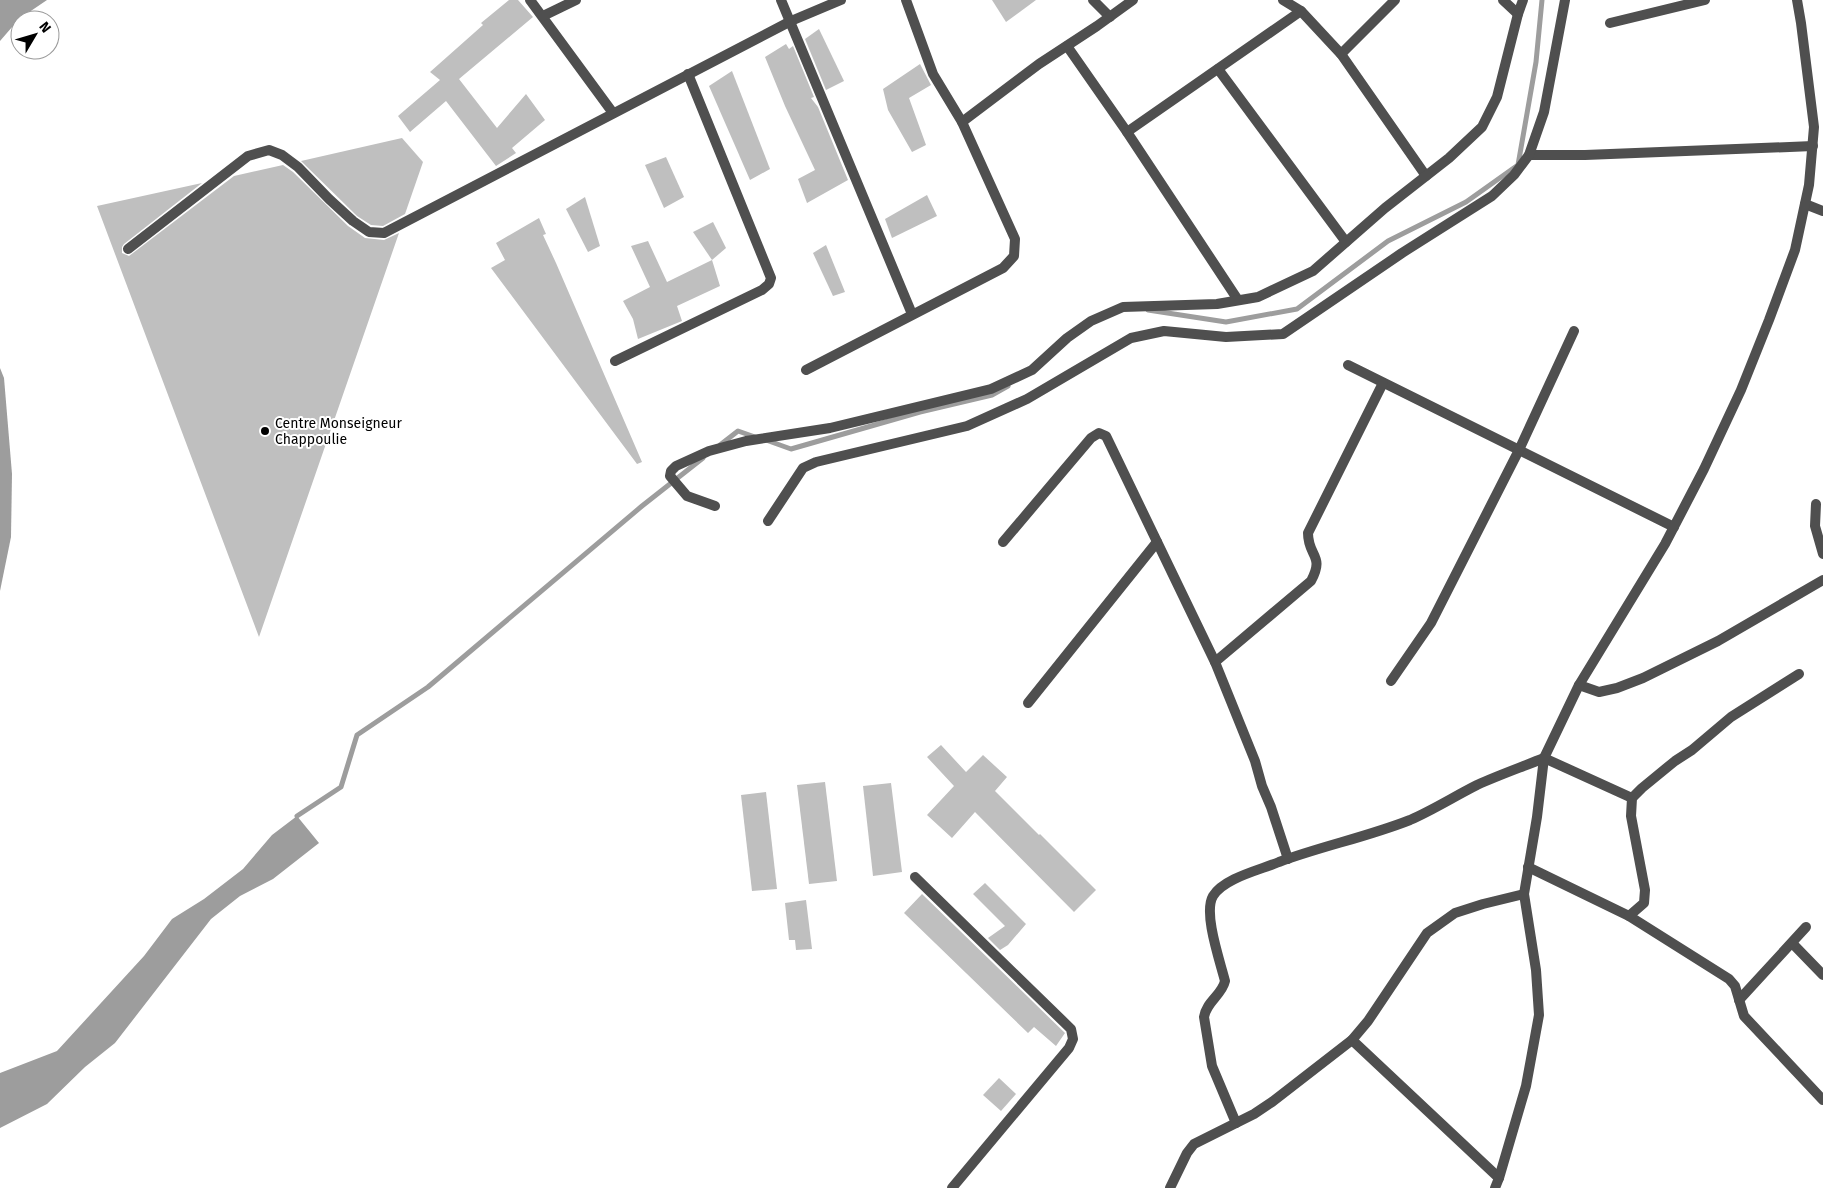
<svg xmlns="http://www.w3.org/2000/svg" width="1823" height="1188" viewBox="0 0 1823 1188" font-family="'Fira Sans',sans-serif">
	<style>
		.water { fill: #9d9d9d }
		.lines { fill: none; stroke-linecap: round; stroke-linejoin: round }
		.stream { stroke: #9d9d9d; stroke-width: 5 }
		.building { fill: #bfbfbf }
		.minor { stroke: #4f4f4f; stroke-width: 10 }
		.poi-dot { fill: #000; stroke: #fff; stroke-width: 2 }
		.labels { text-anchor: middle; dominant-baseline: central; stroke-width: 4; stroke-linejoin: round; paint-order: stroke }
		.poi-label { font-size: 14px; fill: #000; stroke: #fff; text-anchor: start }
	</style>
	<rect width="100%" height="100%" fill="#fff"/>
	<g class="water">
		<polygon points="0,0 47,0 19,19 0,41"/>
		<polygon points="0,368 4,378 12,474 11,537 0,591"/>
		<polygon points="297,816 319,843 273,879 240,896 211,919 115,1043 85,1067 47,1104 0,1128 0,1073 57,1051 144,956 172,919 204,899 243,869 272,835"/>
	</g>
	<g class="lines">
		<g class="stream">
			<polyline points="1148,310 1226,322 1297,309 1388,241 1466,202 1518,165 1536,62 1542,0"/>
			<polyline points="766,440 791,449 920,412 992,395 1008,386"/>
			<polyline points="720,445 738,431 755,437"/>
			<polyline points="297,816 341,787 357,735 428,687 642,506 703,458"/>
		</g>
	</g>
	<g class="building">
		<polygon points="509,0 518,0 533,17 459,79 497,128 526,94 545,120 512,148 516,153 496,166 446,101 410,132 398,116 440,80 430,72 483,25 481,23"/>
		<polygon points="992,0 1036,0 1006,22"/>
		<polygon points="819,29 844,81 826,90 805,39"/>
		<polygon points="786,44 789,49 793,46 814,97 811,98 818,107 848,180 807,203 798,179 815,170 785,106 765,57"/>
		<polygon points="920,64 931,85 909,98 926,145 912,152 888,110 883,89"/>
		<polygon points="732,71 770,169 750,180 709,86"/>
		<polygon points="402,138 423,162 405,214 383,226 371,225 357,216 301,161"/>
		<polygon points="666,157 684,197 664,208 645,165"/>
		<polygon points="283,165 293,172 348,226 365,238 384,240 399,233 259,637 97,206 202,183 124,244 122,247 122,253 129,256 234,176"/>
		<polygon points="927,195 937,216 892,238 885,219"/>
		<polygon points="585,197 600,246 588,252 566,209"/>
		<polygon points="539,218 546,234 543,235 556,263 642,462 637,464 491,268 505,260 496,243"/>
		<polygon points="713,222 726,248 712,260 693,232"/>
		<polygon points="648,241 667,282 712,260 720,286 677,306 682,321 638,339 633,319 623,301 650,287 631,246"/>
		<polygon points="826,245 845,292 833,296 813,253"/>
		<polygon points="941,745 966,772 983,755 1007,777 995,791 1039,835 1040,834 1096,890 1074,912 975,812 952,838 927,815 954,786 927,757"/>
		<polygon points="825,782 837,881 809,884 797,785"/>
		<polygon points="891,783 902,872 873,876 863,786"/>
		<polygon points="766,792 777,889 752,891 741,795"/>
		<polygon points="985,883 1026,924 1008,945 1000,950 988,938 1005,926 973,894"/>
		<polygon points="922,894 1065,1033 1056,1046 1034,1027 1028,1033 904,913"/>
		<polygon points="806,900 812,949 796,950 795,940 789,940 785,903"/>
		<polygon points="999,1078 1016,1094 1001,1111 983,1095"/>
	</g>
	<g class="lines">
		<g class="minor">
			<polyline points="530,0 613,113"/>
			<polyline points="781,0 912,314"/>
			<polyline points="1093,0 1110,17"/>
			<polyline points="1283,0 1301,11 1341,54 1426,176"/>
			<polyline points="1503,0 1518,14"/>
			<polyline points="543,16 576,0"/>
			<polyline points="1610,23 1705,0"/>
			<polyline points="1067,46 1127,132 1238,300"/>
			<polyline points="1341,54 1395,0"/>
			<polyline points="1218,69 1346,242"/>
			<polyline points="962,122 1039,64 1097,26 1133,0"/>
			<polyline points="1127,132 1301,11"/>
			<polyline points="1529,155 1585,155 1813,146"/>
			<polyline points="1805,204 1823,211"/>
			<polyline points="128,249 248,156 269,150 282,155 298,167 329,199 353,221 369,232 384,233 791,21 841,0"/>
			<polyline points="615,361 762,290 769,284 771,278 688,74"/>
			<polyline points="1348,365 1674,527"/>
			<polyline points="806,370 1003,268 1014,256 1015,239 962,122 933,74 906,0"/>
			<polyline points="1816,504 1815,526 1823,554"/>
			<polyline points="715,506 687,496 670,476 671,471 676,466 709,451 746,441 830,428 991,389 1032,370 1067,338 1091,321 1123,307 1217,304 1258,297 1313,271 1385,208 1449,158 1482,127 1497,97 1518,14 1523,0"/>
			<polyline points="768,521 803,468 816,462 967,426 1027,399 1131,338 1164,331 1226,337 1283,334 1402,253 1492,196 1514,175 1529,155 1544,112 1565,0"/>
			<polyline points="1003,542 1091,438 1099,433 1106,436 1215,662 1255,761 1262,786 1271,807 1288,859"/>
			<path d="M1215,662l96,-81c14,-26 -3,-24 -3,-48l75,-150"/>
			<polyline points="1391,681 1431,623 1519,450 1574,331"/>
			<polyline points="1579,685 1599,692 1617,688 1643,678 1718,641 1823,580"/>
			<polyline points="1028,703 1157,542"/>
			<polyline points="1528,867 1629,916 1729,979 1735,986 1744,1016 1823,1100"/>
			<polyline points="915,877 1071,1029 1073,1039 1069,1048 952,1188"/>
			<path d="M1524,894l-41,10 -28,9 -28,20 -59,88 -16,19 -80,62 -18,12 -18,9 -24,-57 -8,-49c2,-15 18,-22 21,-36 -5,-20 -22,-68 -12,-85 11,-18 47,-26 66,-34 43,-16 88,-25 131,-42 23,-10 45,-24 67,-35 22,-10 45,-18 67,-27l88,40"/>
			<polyline points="1629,916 1644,903 1645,890 1631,816 1632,798 1642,788 1675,761 1692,750 1731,717 1799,674"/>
			<polyline points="1792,943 1823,975"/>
			<polyline points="1739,1000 1806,927"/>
			<polyline points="1352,1040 1499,1178"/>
			<polyline points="1170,1188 1187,1153 1194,1144 1236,1123"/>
			<polyline points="1495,1188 1499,1178 1526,1086 1539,1015 1536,970 1524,894 1537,817 1544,758 1579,685 1665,544 1704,469 1741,390 1769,320 1795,250 1809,185 1814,127 1801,23 1797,0"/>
		</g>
	</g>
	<circle class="poi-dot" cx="265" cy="431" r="5"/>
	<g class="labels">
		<g class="poi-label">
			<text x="275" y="423">Centre Monseigneur<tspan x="275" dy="16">Chappoulie</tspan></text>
		</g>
	</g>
	<g transform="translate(35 35) rotate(52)"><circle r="24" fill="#ffffff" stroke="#999999"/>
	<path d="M0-4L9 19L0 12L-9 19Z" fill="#000000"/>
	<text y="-8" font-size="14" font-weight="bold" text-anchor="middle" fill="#000000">N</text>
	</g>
</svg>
